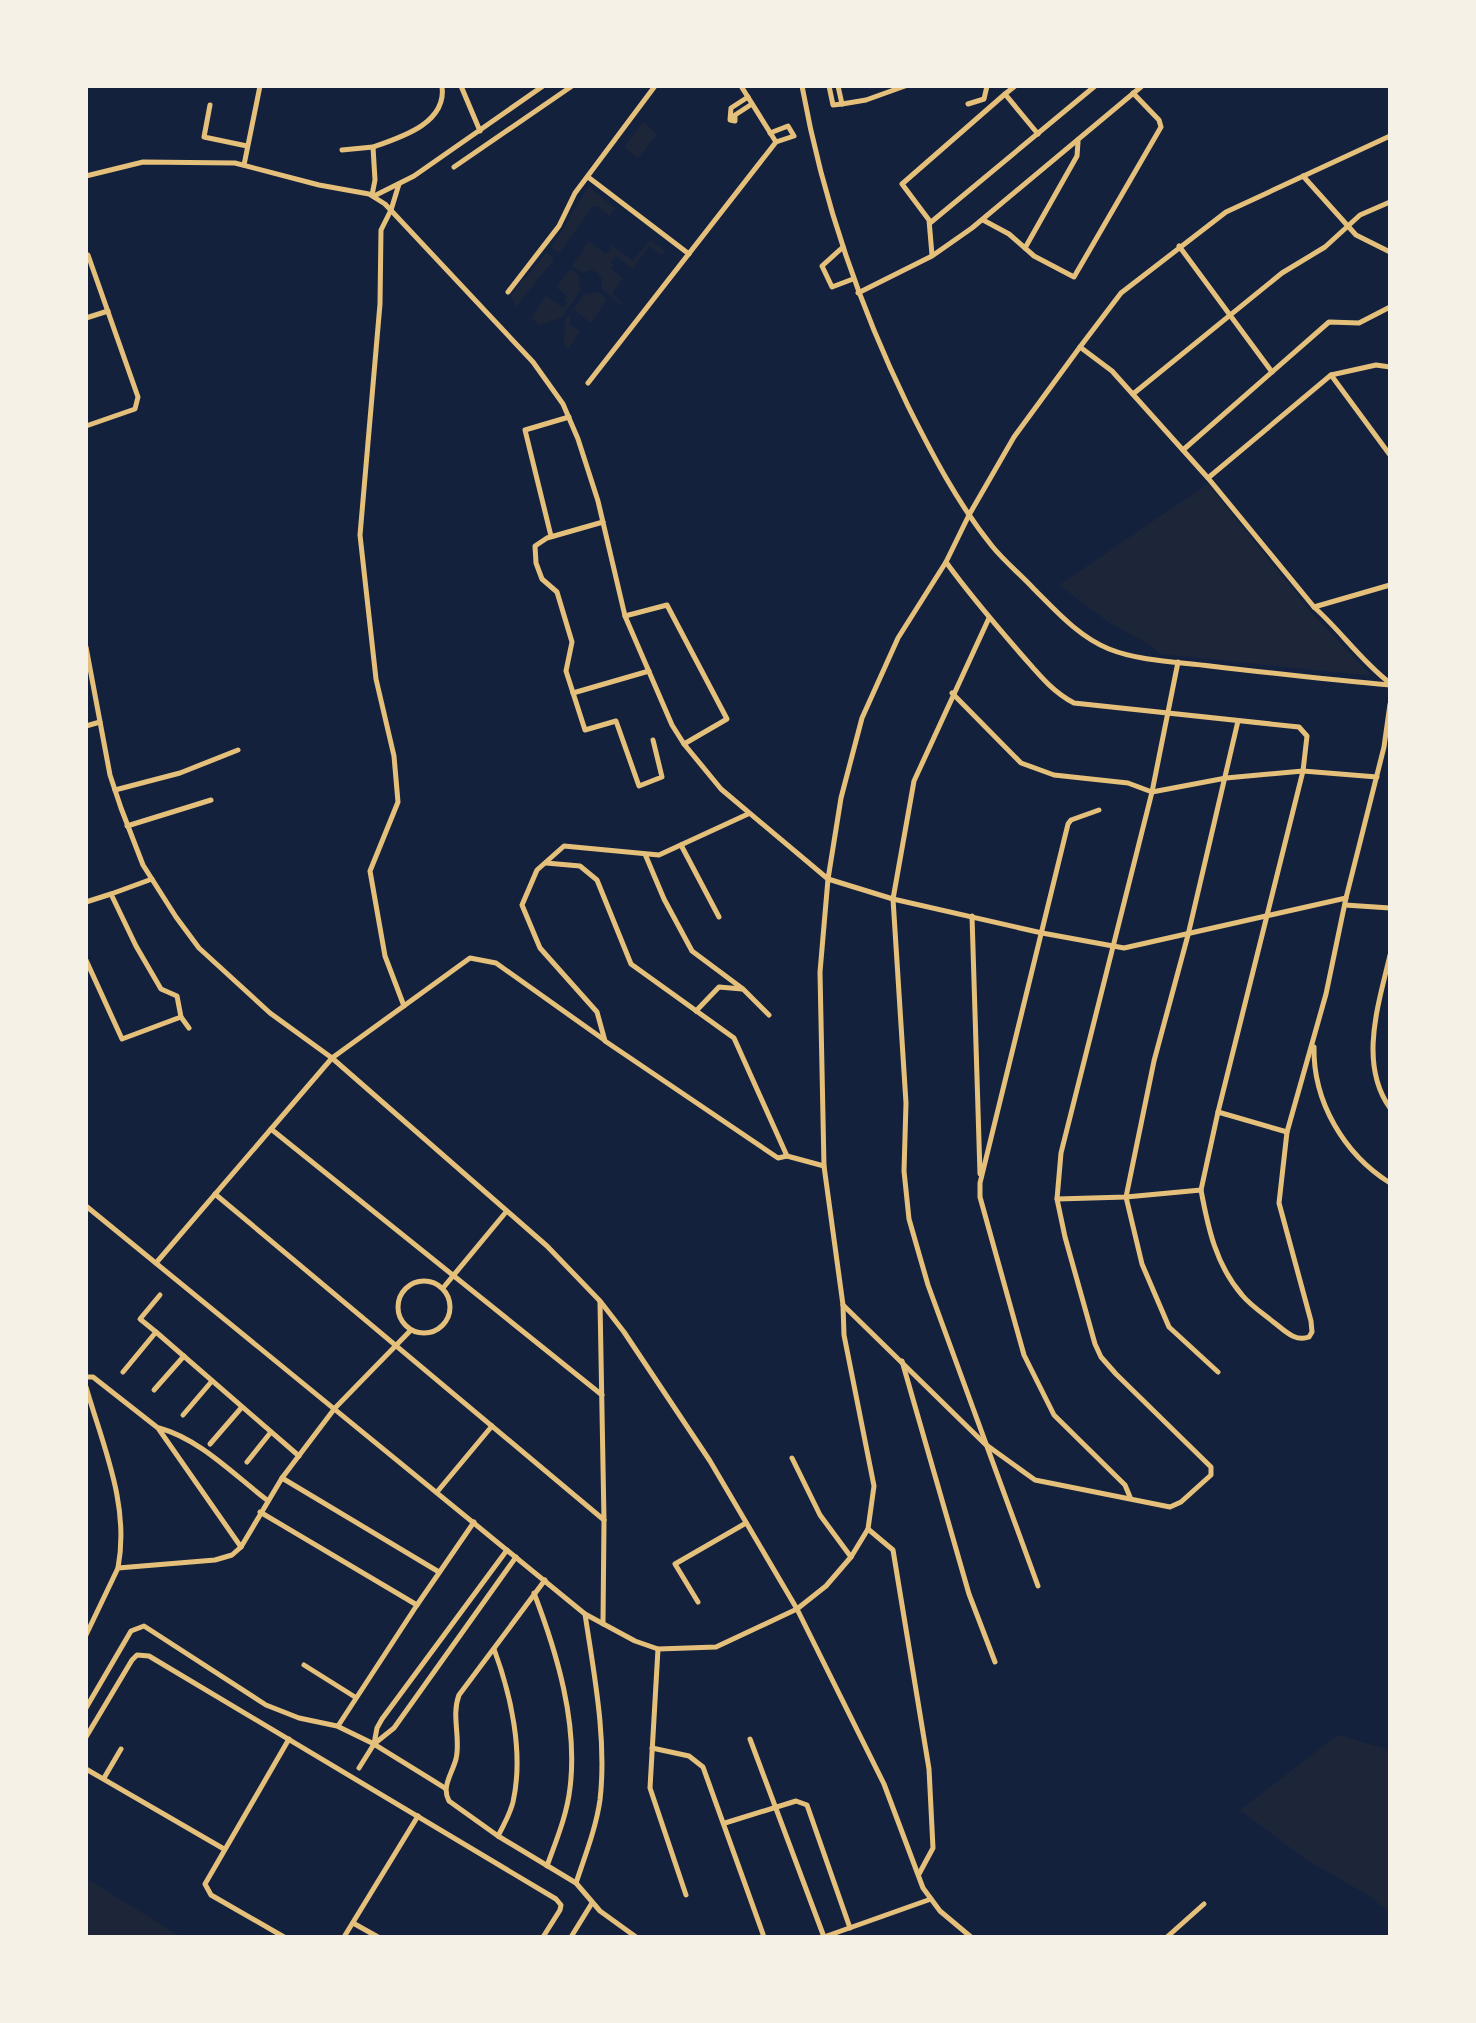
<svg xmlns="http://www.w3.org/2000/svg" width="1476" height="2023" viewBox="0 0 1476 2023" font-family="'Noto Sans',sans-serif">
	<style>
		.green { fill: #1d2539 }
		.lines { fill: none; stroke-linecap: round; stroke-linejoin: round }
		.minor { stroke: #e5c07b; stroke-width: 5 }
	</style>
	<rect width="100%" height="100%" fill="#14213d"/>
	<g class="green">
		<polygon points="643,122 657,134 638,158 624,147"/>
		<path d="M589,187l26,21 -5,8 -13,-10h-4l-34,47 -8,-6c15,-18 23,-41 38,-60z"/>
		<path d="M650,240l15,11 -4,4 -12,-9 -16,23 -17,-13 -5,6 3,3 -3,4 12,9 -11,15 11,11 -1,1 -21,-17c3,-9 -1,-16 -10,-18l-9,3 -10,-7 17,-25 17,13 5,-6 -1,-4 23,17z"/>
		<polygon points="547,252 554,259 516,307 511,295"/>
		<polygon points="570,269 580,277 578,284 581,290 561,318 540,325 531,318 546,296 563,308 568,303 565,300 567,296 556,287"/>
		<polygon points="598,292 607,299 591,323 574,310 569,316 571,319 569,323 580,332 568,349 564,345 565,320 585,294"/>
		<polygon points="1208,484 1310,611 1372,676 1160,654 1151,645 1111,624 1059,585"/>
		<polygon points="1338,1735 1390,1750 1390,1913 1369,1896 1304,1858 1240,1810"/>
		<polygon points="86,1878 181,1937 86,1937"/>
	</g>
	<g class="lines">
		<g class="minor">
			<polyline points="461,86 480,131"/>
			<path d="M802,86c20,111 57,219 106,320 24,48 50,98 84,140 12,15 28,28 42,43 22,22 45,48 75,60 30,12 68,13 101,17 60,7 120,14 180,19"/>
			<polyline points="829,86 833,105 842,104"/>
			<polyline points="838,86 842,104 866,100 905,86"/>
			<polyline points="1015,86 1005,94 1038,134"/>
			<polyline points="748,97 731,108 730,120 735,121 735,115 752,104"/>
			<polyline points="968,104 984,99 987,86"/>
			<polyline points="210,105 204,137 247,146"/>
			<polyline points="770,133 788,126 794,136 776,142"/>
			<path d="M373,147c29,-10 74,-24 69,-61"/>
			<polyline points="342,150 373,147 375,180 372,195"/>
			<polyline points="244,165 260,86"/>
			<polyline points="454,167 572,86"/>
			<polyline points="86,176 143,162 235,163 319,185 369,194 385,204 533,362 563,404 578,439 598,501 625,616 672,725 684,744 721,789 828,879 841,798 862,718 898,638 946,562 969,515 1014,437 1080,347 1121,293 1226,212 1390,136"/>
			<polyline points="1303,176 1356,235 1390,252"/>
			<polyline points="588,177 689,254"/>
			<polyline points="399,184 391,210 381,230 380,304 360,535 376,679 394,756 398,802 370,871 385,956 404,1006"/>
			<polyline points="374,196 414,176 543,86"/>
			<polyline points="983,220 1009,234 1034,256 1074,277 1161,127 1159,120 1133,93"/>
			<polyline points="930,223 1095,86"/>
			<polyline points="1179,246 1272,372"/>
			<polyline points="843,247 822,266 832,287 853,279"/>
			<polyline points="1025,248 1077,156 1078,142"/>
			<polyline points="932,255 929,220 902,184 1005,94"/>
			<polyline points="86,256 88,255 138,397 135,409 86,426"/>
			<polyline points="508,292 559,226 575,193 655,86"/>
			<polyline points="858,293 932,256 972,228 1142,86"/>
			<polyline points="86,318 108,311"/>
			<path d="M1080,347l32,24 96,107 106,129c27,24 47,54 76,76"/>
			<polyline points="1331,375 1390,455"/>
			<polyline points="588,383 776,142 741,86"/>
			<polyline points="1133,394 1282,273 1325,247 1360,215 1390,202"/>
			<polyline points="1183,450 1329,322 1359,323 1390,307"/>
			<polyline points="1208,478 1331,375 1376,365 1390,367"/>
			<polyline points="603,522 547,538 535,546 536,563 542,579 557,592 572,642 566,671 585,730 616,721 639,786 662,777 653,740"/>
			<polyline points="551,536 525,430 569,417"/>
			<path d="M946,562c23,32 48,61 74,91 17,19 31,38 54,50l225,24 8,9 -4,35 -85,341 -17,78 -75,7 16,67 27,63 49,45"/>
			<polyline points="1314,607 1390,585"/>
			<polyline points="625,616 667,605 727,719 684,744"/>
			<polyline points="989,618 914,781 893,899 906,1103 904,1171 909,1219 928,1285 1038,1586"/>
			<polyline points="86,647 110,775 121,808 143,865 176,917 199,948 270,1013 332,1058 547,1246 600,1301 624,1332 710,1461 797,1609 884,1784 923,1888 940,1911 971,1937"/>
			<polyline points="573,693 649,671"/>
			<polyline points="952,693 1021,763 1054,775 1128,783 1152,792 1226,778 1303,771 1377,777"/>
			<polyline points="86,726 100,722"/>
			<polyline points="115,790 180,773 238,750"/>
			<polyline points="1099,810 1071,820 1068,824 980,1183 980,1197 1024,1355 1054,1415 1125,1485 1130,1497"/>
			<polyline points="748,814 659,855 564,846 537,870 522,905 540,948 597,1012 605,1041 778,1158 787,1156 824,1166"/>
			<polyline points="127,826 211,800"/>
			<polyline points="681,845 719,917"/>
			<polyline points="645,854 664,899 692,951 743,989 769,1015"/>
			<polyline points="546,863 580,866 597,880 631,964 734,1038 787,1156"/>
			<polyline points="152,879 111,894 136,946 161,989 177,996 181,1017 189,1028"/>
			<polyline points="86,902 111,894"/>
			<polyline points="1345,905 1390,908"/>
			<polyline points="972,916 980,1174"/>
			<path d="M1390,955c-11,48 -32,108 0,153"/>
			<polyline points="86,960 122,1039 181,1017"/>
			<polyline points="696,1011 719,987 742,989"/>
			<path d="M1314,1047c-1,55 30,107 76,136"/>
			<polyline points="1218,1112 1287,1132"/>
			<polyline points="271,1129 602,1395"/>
			<path d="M1201,1190c7,38 15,75 41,105 9,11 23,20 34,29 10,8 20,18 33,13l3,-5 -1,-11 -32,-118 8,-71 39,-138 20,-96 38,-151 6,-43"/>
			<polyline points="215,1194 604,1520"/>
			<polyline points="1057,1199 1126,1197 1154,1061 1188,935 1238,721"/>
			<polyline points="86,1206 585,1614 635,1641 658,1649 716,1647 797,1609 826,1586 851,1557 868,1529 874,1486 844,1335 843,1305 824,1166 820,972 828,879 893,899 1042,933 1124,948 1346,898"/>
			<polyline points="156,1263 332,1058 470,958 496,963 603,1039"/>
			<circle cx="424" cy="1307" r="26"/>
			<polyline points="443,1288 506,1212"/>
			<polyline points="600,1302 604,1520 603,1624"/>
			<polyline points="843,1305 985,1444 1035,1480 1170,1507 1181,1502 1211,1475 1211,1467 1116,1374 1101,1357 1095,1344 1065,1237 1057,1199 1061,1153 1152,792 1178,662"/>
			<polyline points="156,1332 140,1319 160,1295"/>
			<polyline points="902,1361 969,1594 995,1662"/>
			<polyline points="123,1372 156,1332 299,1456"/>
			<polyline points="86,1377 93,1377 158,1428 241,1547"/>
			<path d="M86,1387c17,59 44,118 32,181"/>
			<polyline points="154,1390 184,1356"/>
			<polyline points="183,1415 212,1381"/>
			<path d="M159,1428c41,11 75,47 108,72"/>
			<polyline points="210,1444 242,1407"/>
			<polyline points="792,1458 820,1515 851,1557"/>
			<polyline points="247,1462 271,1432"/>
			<polyline points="282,1478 439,1572"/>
			<polyline points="437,1492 492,1426"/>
			<polyline points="260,1512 417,1605 338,1726"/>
			<polyline points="868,1529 893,1550 929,1769 933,1848 919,1874"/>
			<path d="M545,1580l-86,115c-8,21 2,43 -3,64 -4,15 -15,28 -7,42l49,35 78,47 24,28 36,26"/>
			<path d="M534,1593c23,60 44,130 36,195 -3,27 -14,53 -23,78"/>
			<polyline points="698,1602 675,1564 746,1523"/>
			<polyline points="417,1605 474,1522"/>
			<polyline points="86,1635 118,1568 215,1560 232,1555 241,1547 282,1478 335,1408 411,1330"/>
			<path d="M494,1649c17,46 30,104 19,153 -3,12 -9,23 -15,34"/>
			<polyline points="658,1649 650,1788 686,1895"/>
			<polyline points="304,1665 355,1697"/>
			<polyline points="86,1708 131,1631 144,1626 266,1705 299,1718 337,1726 374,1744 445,1788"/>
			<polyline points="86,1737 132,1660 137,1655 149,1656 556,1899 561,1905 560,1910 543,1937"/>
			<polyline points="750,1739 824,1937 931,1899"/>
			<polyline points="374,1744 377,1728 382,1719 507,1550"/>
			<polyline points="652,1748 689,1756 703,1767 764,1937"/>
			<polyline points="359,1768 374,1744 394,1728 516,1557"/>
			<polyline points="86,1769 224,1849"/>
			<polyline points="104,1778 121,1749"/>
			<polyline points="725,1823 796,1801 807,1805 850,1928"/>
			<path d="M576,1883c9,-27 20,-55 24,-83 7,-61 -6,-126 -15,-186"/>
			<polyline points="353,1923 378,1937"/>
			<polyline points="284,1937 211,1895 205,1884 289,1739"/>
			<polyline points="344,1937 418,1816"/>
			<polyline points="571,1937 592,1903"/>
			<polyline points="1167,1937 1204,1904"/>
		</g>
	</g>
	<rect width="1476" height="2023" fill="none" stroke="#f6f1e7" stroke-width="176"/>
</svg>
